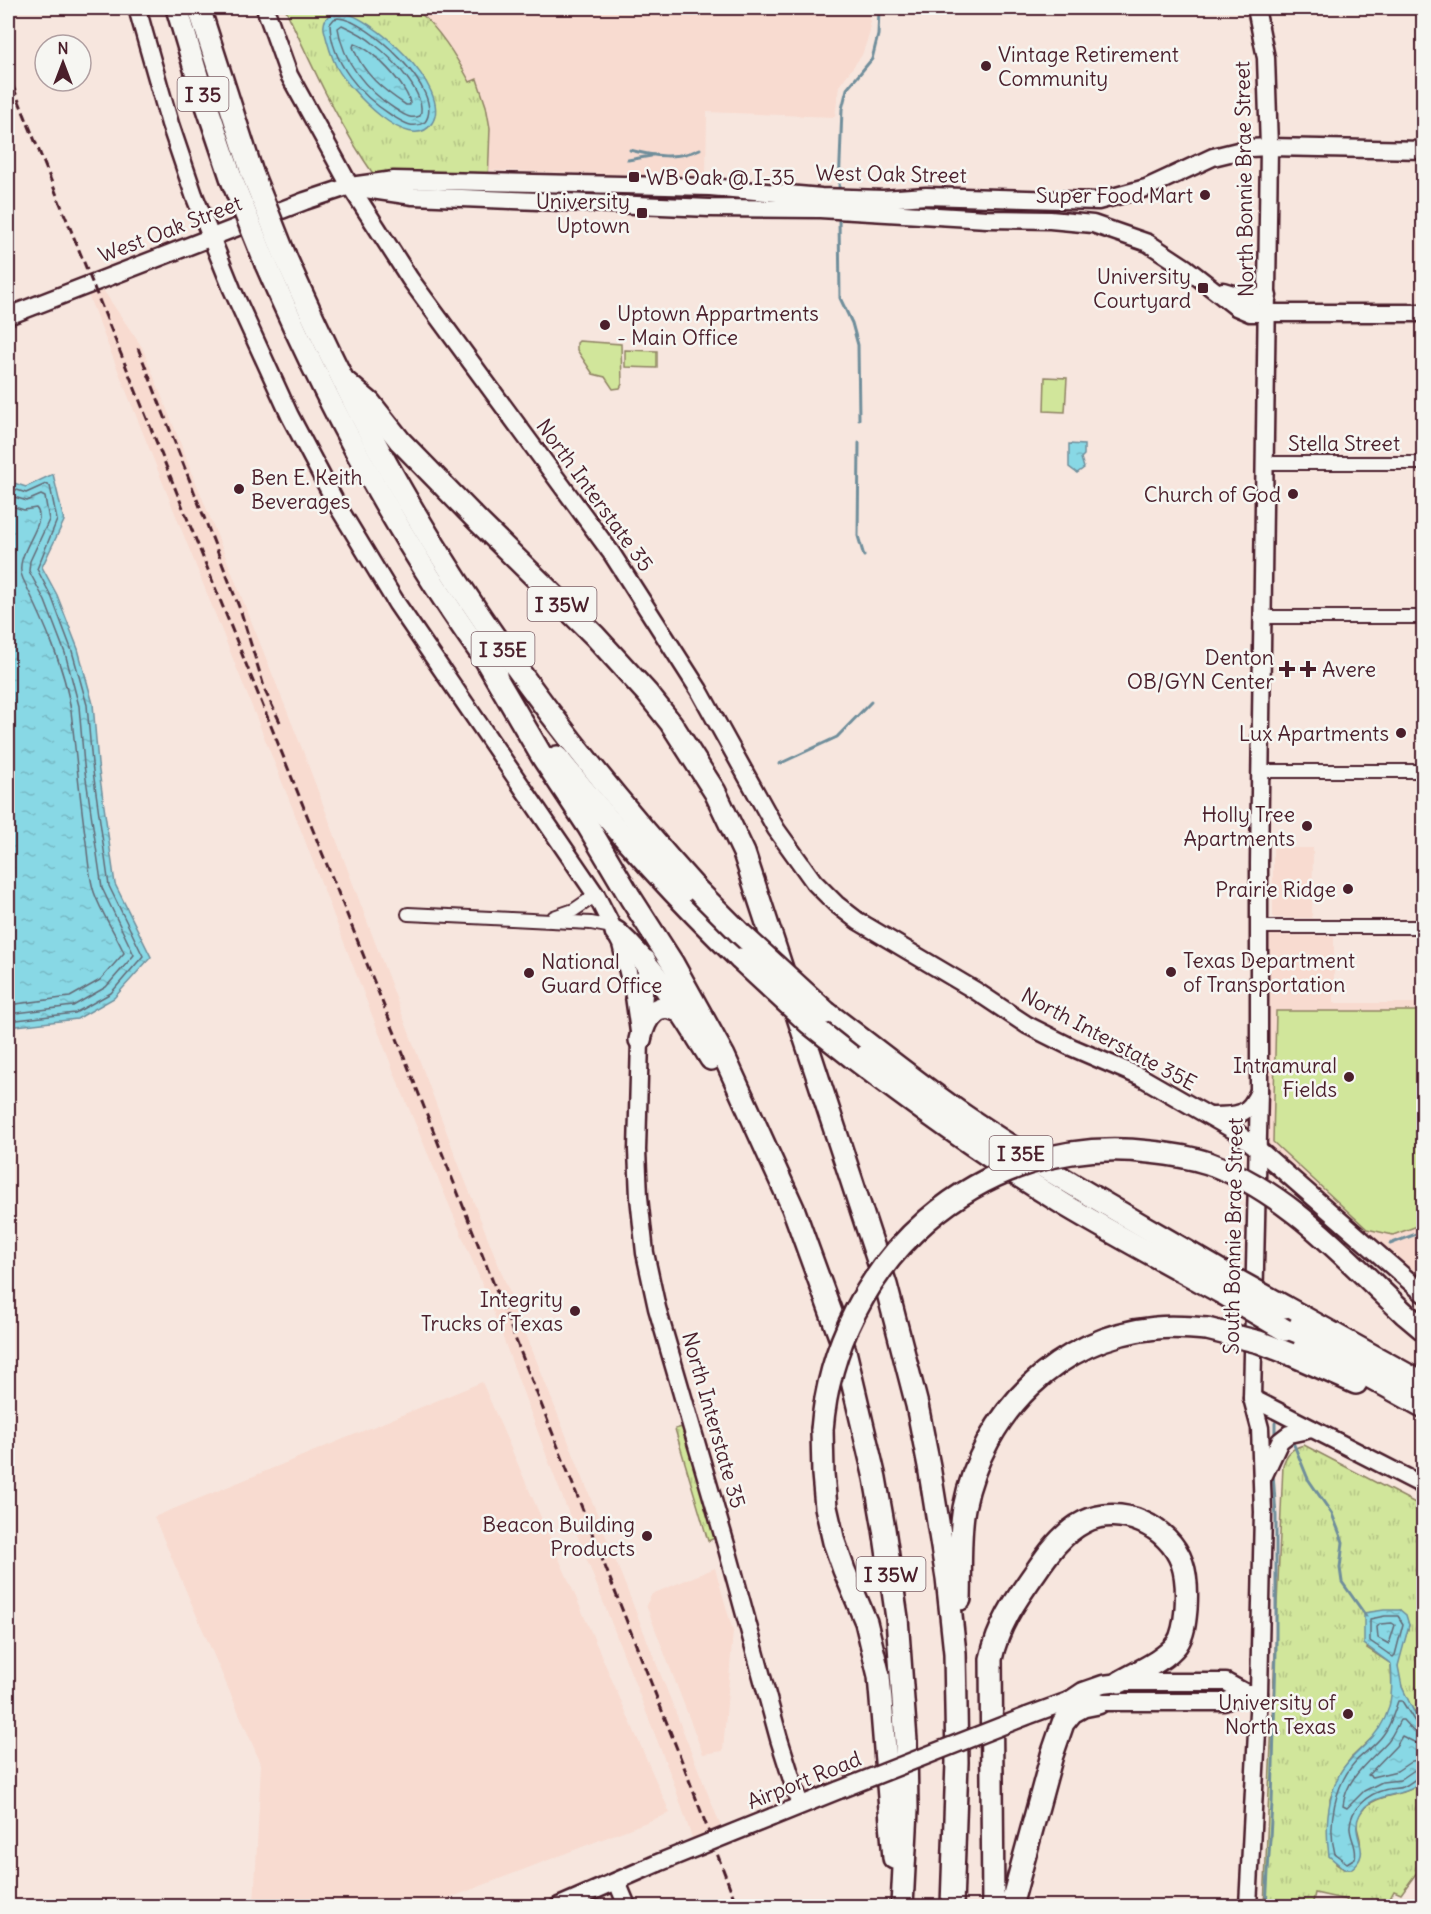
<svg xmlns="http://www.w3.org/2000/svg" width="1431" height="1914" viewBox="0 0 1431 1914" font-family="Delius,sans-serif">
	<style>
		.built { fill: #f8dbd0 }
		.grass { fill: url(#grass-tufts); stroke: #8e8263; stroke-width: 1.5 }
		.garden { fill: #d1e69b; stroke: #8e8263; stroke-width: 1.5 }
		.water { fill: url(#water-ripples); stroke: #6f8e9b; stroke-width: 1.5 }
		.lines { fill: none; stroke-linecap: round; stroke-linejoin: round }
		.shore { stroke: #636975; stroke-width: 1.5 }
		.stream { stroke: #6f8e9b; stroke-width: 3 }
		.street-casing { stroke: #4a1f2b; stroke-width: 16 }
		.secondary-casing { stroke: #4a1f2b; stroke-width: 21 }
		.highway-casing { stroke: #4a1f2b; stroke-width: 26 }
		.street { stroke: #f6f6f2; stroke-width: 12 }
		.secondary { stroke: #f6f6f2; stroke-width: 16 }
		.highway { stroke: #f6f6f2; stroke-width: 21 }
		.rail { stroke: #4a1f2b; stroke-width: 3; stroke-dasharray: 9 4.5; stroke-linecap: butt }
		.secondary-bridge-casing { stroke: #4a1f2b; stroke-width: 21; stroke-linecap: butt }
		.highway-bridge-casing { stroke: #4a1f2b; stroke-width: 26; stroke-linecap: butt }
		.secondary-bridge { stroke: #f6f6f2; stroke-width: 16 }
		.highway-bridge { stroke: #f6f6f2; stroke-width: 21 }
		.poi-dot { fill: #4a1f2b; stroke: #f6f6f2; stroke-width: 2 }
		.labels { text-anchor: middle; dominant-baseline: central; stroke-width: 5; stroke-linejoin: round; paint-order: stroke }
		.shield { fill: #f6f6f2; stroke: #7e6067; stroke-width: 1.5 }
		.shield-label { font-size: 20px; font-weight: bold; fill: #4a1f2b }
		.poi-label { font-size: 21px; fill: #4a1f2b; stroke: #f6f6f2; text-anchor: end }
		.street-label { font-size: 21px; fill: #4a1f2b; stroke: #f6f6f2 }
	</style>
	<defs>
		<pattern id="grass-tufts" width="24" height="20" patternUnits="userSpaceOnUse" patternTransform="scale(1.5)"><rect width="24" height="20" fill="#d1e69b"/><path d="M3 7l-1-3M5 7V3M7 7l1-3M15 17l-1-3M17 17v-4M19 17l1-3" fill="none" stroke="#b5c586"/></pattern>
		<pattern id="water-ripples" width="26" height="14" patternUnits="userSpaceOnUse" patternTransform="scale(1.5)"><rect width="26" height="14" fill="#88d8e5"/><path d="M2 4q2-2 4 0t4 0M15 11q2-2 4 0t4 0" fill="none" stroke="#77b9c5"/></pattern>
	</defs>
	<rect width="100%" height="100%" fill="#f7e6de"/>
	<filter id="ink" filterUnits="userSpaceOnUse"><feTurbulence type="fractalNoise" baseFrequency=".0167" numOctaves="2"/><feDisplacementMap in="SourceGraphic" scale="12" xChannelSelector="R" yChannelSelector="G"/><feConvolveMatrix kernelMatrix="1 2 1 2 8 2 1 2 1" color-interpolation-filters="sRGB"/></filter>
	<g filter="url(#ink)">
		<g class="built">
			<polygon points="295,8 870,8 870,32 862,55 839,86 835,117 707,112 706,177 380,167"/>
			<polygon points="103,290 142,347 301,746 459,1165 723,1832 693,1841 673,1781 553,1473 490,1303 395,1075 292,807 88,295"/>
			<polygon points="1273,848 1313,848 1312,918 1273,918"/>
			<polygon points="1267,935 1334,936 1334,1003 1423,1003 1423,1281 1267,1143"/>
			<polygon points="482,1382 670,1813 429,1906 254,1906 261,1764 154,1517"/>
			<polygon points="715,1568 733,1631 723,1751 703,1754 646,1605 652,1594"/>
		</g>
		<g class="grass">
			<path d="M285,8h130c25,22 39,45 55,74l7,-3 9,27 4,22 -2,54 -112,-4c-37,-52 -64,-112 -91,-170z"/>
			<polygon points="682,1427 686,1428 717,1537 708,1541 675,1429"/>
			<path d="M1304,1445l119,62v216c-12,-15 -24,-36 -25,-56 0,-13 8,-30 11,-42l-9,-15 -33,38 24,16 1,31 -3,16 -10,20 -28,27 -11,15 -10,26 6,65 8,5h8c2,-7 7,-15 8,-22 3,-13 -10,-20 2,-36 16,-21 48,-11 61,-33v86l-22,30 -7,-3 -8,15h-40l1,-6 -32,-7 -3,13h-48l19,-441c4,-12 9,-17 21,-20z"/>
		</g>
		<g class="garden">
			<polygon points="579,341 621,344 622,384 620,388 613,389 605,377 593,374 577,350 577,343"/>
			<polygon points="625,350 657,351 657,368 625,367"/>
			<polygon points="1045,377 1067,378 1065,412 1044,411"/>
			<polygon points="1276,1011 1423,1011 1423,1224 1393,1235 1367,1229 1273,1142"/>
		</g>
		<g class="water">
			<path d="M337,11c33,2 117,78 95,112 -22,34 -84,-35 -95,-55 -6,-12 -10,-26 -13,-39 -1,-10 4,-14 13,-18z"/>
			<polygon points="1069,444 1084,445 1084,455 1081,458 1084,468 1077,473 1069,467"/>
			<polygon points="53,474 64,521 42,567 57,595 78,649 93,704 98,764 115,884 151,957 114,998 77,1019 8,1027 8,481 26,487"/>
			<path d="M1384,1610h16l6,5 3,10 -11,41 4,21 13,27 8,9v55c-13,23 -50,10 -63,36 -12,22 15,37 -9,55h-7l-15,-13c-4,-29 -2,-57 11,-83 6,-11 16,-19 25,-28 25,-24 29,-46 26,-81l-27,-20v-31z"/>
		</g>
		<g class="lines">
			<g class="shore">
				<path d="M338,18c29,1 109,74 87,104 -12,8 -23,0 -34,-7 -30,-19 -60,-53 -61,-91l4,-5z"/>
				<path d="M342,25c11,5 23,11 32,19 17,13 54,51 46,72 -10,4 -17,-2 -25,-7 -29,-19 -52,-47 -57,-81z"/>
				<path d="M354,44c15,1 57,45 56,61h-4c-23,-15 -43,-31 -53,-58z"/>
				<polyline points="8,487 26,493 46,484 50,486 57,520 37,569 52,598 72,651 87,705 92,764 109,886 143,956 111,993 75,1013 8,1021"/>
				<polyline points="8,495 27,501 41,495 45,497 49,520 30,561 29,571 45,601 65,653 79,706 84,765 102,888 134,955 106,987 73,1006 8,1014"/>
				<path d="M8,505l16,5 12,-2c14,15 -25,47 -13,71 19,39 42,88 48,132 5,44 9,88 15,131 2,16 3,35 8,50 7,21 21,40 30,61l-24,27 -30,17 -62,8"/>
				<polygon points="1385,1616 1398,1616 1403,1624 1395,1655 1393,1657 1370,1641 1370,1619"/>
				<polygon points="1380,1624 1392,1623 1395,1625 1389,1644 1378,1638 1377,1627"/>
				<path d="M1424,1727l-7,-2 -15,-24h-4c-4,11 -7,24 -15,34 -7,10 -18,17 -27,26 -21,23 -29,63 -21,93l12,9 8,-5c3,-11 -6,-21 -5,-32 1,-18 18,-32 34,-36 6,-2 13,-1 19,-3 8,-3 12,-10 21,-11"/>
				<path d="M1424,1734l-11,-3 -10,-11h-3c-4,7 -7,15 -12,21 -18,20 -42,36 -45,65l4,2 17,-17 18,-9 18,-2 16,-11 8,-1"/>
				<polyline points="1424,1743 1414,1742 1402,1736 1396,1746 1368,1775 1372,1777 1397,1771 1412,1761 1424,1759"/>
			</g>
			<g class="stream">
				<path d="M630,150c23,6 47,10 70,-1"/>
				<polyline points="628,160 651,156"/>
				<polyline points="839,188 842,109 847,89 872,59 878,35 879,8"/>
				<polyline points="839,218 840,298 852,323 858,345 859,419"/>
				<polyline points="859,443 858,536 864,556"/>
				<polyline points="779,764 837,737 871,702"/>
				<polyline points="1390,1244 1424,1231"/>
				<polyline points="1275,1436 1275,1423"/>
				<polyline points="1292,1440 1308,1479 1332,1514 1343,1542 1340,1568 1342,1582 1366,1616"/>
				<polyline points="1266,1906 1272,1803 1276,1650 1276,1516 1273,1473"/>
			</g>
			<defs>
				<g id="street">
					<polyline points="1265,463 1424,463"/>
					<polyline points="1263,617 1424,617"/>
					<polyline points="1260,771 1424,771"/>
					<polyline points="408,914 591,923 607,926 615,931"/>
					<polyline points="554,917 574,910 596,895"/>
					<polyline points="1258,927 1424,927"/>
				</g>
				<g id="secondary">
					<polyline points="137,8 170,124 194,195 232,289 290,416 337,505 397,604 596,895 621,944 634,996 640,1039"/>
					<polyline points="265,8 289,75 350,186 410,279 612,554 699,690 776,829 814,882 836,904 858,921 976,991 1027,1025 1071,1047 1141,1077 1235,1131 1257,1148 1424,1294"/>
					<polyline points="365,189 413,196 710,208 820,209 987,219 1050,220 1093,224 1148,243 1186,268 1236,307 1250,313 1424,313"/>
					<polyline points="1223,291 1247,298 1268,296"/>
					<polyline points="8,316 305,201 350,186 394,180 710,187 821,197 883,199 926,196 1098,201 1146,188 1213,157 1250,148 1269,147 1424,150"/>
					<polyline points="647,959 640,1040 637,1150 639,1197 645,1253 657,1308 726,1545 779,1739 800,1805"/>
					<path d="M1210,1116c26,0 38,1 49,-25"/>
					<polyline points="1252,1398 1424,1486"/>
					<polyline points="1264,1475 1280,1441 1289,1434 1312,1429"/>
					<polyline points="1087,1702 1224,1702 1246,1693"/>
					<polyline points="1027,1716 1068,1701 1083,1691 1103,1684 1120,1682 1226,1682 1246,1693 1259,1693"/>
					<polyline points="772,1817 839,1790"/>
					<polyline points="617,1882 627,1906"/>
					<polyline points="559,1906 658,1863"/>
					<polyline points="1248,1906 1259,1693 1263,1512 1260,1428 1252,1398 1259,1090 1259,864 1269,147 1266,58 1256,8"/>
				</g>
				<g id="highway">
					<polyline points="177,8 198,79 232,180"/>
					<polyline points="199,8 252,173"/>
					<path d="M285,256c35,79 72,157 115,232 83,145 186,279 298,403"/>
					<path d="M266,264c62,143 137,284 230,410"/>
					<polyline points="344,381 370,403 400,441 479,522 595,636 647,693 671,723 715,792 744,853 886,1285 917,1405 929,1466 947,1578 955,1653 957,1762 952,1906"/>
					<polyline points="488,664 543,758 588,826 630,897 673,964 724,1056 793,1208 845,1351 875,1478 884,1529 897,1618 906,1741 907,1810 902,1906"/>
					<path d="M557,757c57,71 117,139 183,202"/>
					<path d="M616,932c40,36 67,82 95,127"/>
					<path d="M827,1013c46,34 91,71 139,104 84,57 173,106 261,158"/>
					<path d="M640,1040c5,-24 18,-43 43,-26"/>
					<path d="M852,1057c68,52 139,103 213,148 52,31 106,60 159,89"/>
					<polyline points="1285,1307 1424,1384"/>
					<polyline points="1405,1314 1424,1330"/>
					<polyline points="1285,1330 1424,1407"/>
					<polyline points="1290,1354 1356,1383"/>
					<polyline points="822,1430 823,1474 826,1507 834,1542 844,1570 866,1622 879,1676 894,1858"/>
					<path d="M960,1599c1,-28 -1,-64 4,-91 19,-95 94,-171 192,-180 17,-2 34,0 51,1"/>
					<path d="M993,1906l-2,-247c7,-33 24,-58 43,-85 13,-19 28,-41 50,-52 36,-18 85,4 98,41 5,14 5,31 4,46 -1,11 -2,25 -9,35 -13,17 -38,27 -57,38"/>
					<polyline points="1011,1906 1052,1755 1063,1723 1072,1712 1083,1706 1098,1703"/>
				</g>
			</defs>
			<use href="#street" class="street-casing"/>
			<use href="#secondary" class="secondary-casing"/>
			<use href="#highway" class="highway-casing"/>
			<use href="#street" class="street"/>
			<use href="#secondary" class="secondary"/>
			<use href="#highway" class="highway"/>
			<g class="rail">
				<polyline points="8,74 396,1036 683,1764 737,1906"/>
				<polyline points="138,348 241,612 266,693 281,724"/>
			</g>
			<defs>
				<g id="secondary-bridge">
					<polyline points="839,1790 1027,1716"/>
					<polyline points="658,1863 772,1817"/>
				</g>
				<g id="highway-bridge">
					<polyline points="252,173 285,256"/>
					<polyline points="232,180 266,264"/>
					<polyline points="698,891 741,934 827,1013"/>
					<polyline points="740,959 809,1023 852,1057"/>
					<polyline points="1227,1275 1285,1307"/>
					<polyline points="1224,1294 1285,1330"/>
					<polyline points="1207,1329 1259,1342 1290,1354"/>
					<path d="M822,1430c13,-168 158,-299 328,-278 19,2 40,5 58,11 79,28 137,95 197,151"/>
				</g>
			</defs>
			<use href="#secondary-bridge" class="secondary-bridge-casing"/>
			<use href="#highway-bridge" class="highway-bridge-casing"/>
			<use href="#secondary-bridge" class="secondary-bridge"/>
			<use href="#highway-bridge" class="highway-bridge"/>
		</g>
	</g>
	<g class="poi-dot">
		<circle cx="986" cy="66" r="6"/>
		<rect x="628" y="171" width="12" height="12" rx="3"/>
		<circle cx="1205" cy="195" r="6"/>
		<rect x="636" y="207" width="12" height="12" rx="3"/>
		<rect x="1197" y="282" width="12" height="12" rx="3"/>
		<circle cx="605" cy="325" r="6"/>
		<circle cx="239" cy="489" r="6"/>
		<circle cx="1293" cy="494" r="6"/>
		<path d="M1284 660h6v6h6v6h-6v6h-6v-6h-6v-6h6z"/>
		<path d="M1305 660h6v6h6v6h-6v6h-6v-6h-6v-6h6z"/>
		<circle cx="1401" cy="733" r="6"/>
		<circle cx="1307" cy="826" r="6"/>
		<circle cx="1348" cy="889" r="6"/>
		<circle cx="1171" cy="972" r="6"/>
		<circle cx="529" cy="973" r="6"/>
		<circle cx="1349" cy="1077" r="6"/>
		<circle cx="575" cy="1311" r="6"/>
		<circle cx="647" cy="1536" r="6"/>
		<circle cx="1348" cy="1714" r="6"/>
	</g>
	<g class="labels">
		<g class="shield">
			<rect x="177.5" y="77" width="51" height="34" rx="4.5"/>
			<rect x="527.5" y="587" width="69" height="34" rx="4.5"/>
			<rect x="471.5" y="632" width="63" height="34" rx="4.5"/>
			<rect x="989.5" y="1136" width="63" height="34" rx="4.5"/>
			<rect x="856.5" y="1557" width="69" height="34" rx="4.5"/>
		</g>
		<g class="shield-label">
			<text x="203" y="94">I 35</text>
			<text x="562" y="604">I 35W</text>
			<text x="503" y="649">I 35E</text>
			<text x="1021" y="1153">I 35E</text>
			<text x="891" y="1574">I 35W</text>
		</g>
		<g class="poi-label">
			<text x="998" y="54" text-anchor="start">Vintage Retirement<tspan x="998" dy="24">Community</tspan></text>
			<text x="646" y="177" text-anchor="start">WB Oak @ I-35</text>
			<text x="1193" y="195">Super Food Mart</text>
			<text x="630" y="201">University<tspan x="630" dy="24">Uptown</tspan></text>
			<text x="1191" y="276">University<tspan x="1191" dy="24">Courtyard</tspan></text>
			<text x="617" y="313" text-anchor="start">Uptown Appartments<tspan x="617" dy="24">- Main Office</tspan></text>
			<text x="251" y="477" text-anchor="start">Ben E. Keith<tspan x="251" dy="24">Beverages</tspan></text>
			<text x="1281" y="494">Church of God</text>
			<text x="1274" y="657">Denton<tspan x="1274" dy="24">OB/GYN Center</tspan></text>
			<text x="1322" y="669" text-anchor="start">Avere</text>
			<text x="1389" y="733">Lux Apartments</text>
			<text x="1295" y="814">Holly Tree<tspan x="1295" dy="24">Apartments</tspan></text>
			<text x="1336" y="889">Prairie Ridge</text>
			<text x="1183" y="960" text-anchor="start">Texas Department<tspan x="1183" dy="24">of Transportation</tspan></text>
			<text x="541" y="961" text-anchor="start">National<tspan x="541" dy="24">Guard Office</tspan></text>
			<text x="1337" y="1065">Intramural<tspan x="1337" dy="24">Fields</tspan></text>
			<text x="563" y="1299">Integrity<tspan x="563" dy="24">Trucks of Texas</tspan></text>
			<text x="635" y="1524">Beacon Building<tspan x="635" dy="24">Products</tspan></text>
			<text x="1336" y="1702">University of<tspan x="1336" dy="24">North Texas</tspan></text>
		</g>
		<g class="street-label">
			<text transform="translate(891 174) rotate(1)">West Oak Street</text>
			<text transform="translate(1244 179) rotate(-91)">North Bonnie Brae Street</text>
			<text transform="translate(170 229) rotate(-21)">West Oak Street</text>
			<text x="1344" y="443">Stella Street</text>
			<text transform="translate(595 495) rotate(54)">North Interstate 35</text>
			<text transform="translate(1109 1039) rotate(28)">North Interstate 35E</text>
			<text transform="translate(1233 1236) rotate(-89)">South Bonnie Brae Street</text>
			<text transform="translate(714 1420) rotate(74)">North Interstate 35</text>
			<text transform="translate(804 1780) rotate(-22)">Airport Road</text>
		</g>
	</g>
	<rect width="1431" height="1914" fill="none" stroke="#f6f6f2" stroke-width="30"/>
	<rect x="15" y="15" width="1401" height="1884" fill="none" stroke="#4a1f2b" stroke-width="2" filter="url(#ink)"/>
	<g transform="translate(63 63)"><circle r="28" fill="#f6f6f2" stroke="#b1a0a2" stroke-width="1.5"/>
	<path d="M0-4.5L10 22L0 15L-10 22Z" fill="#4a1f2b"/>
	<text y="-9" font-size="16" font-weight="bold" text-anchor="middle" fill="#4a1f2b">N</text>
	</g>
</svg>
